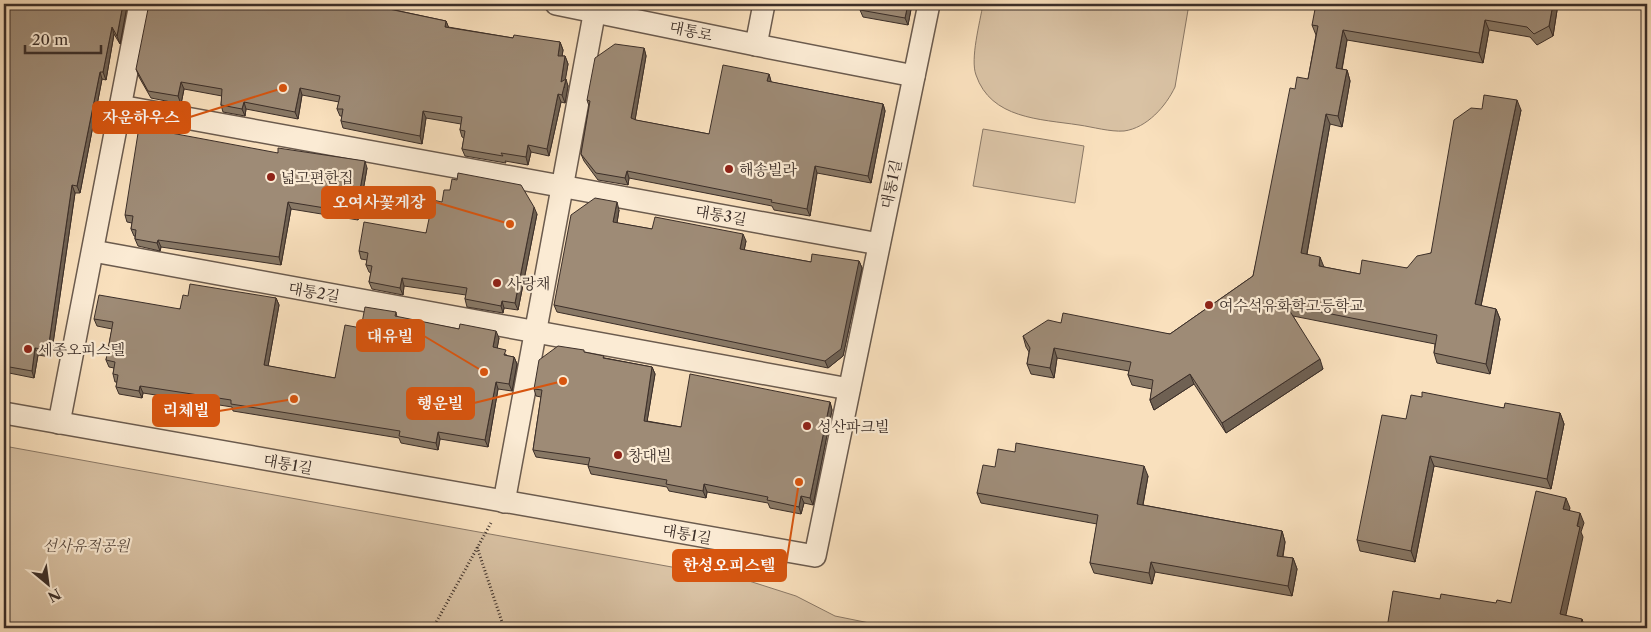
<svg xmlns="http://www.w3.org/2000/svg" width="1651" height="632" viewBox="0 0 1651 632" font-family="'Libre Caslon Text','Noto Serif KR',serif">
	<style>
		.green { fill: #d9c2a4; stroke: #8a7866 }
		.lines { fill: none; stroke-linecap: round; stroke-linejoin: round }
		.street-casing { stroke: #6b5b4e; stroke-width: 24 }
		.path { stroke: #3c2f29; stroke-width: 3; stroke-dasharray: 1 2.5; stroke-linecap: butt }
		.street { stroke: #fbebd4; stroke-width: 21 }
		.wall { fill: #887865; stroke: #3c2f29 }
		.shaded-wall { fill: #6f6153; stroke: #3c2f29 }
		.building { fill: #9e8b76; stroke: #3c2f29 }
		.poi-dot { fill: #8f2418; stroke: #fbebd4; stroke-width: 2 }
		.labels { text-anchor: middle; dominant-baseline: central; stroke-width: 4.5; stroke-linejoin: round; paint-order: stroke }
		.street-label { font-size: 15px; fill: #3c2f29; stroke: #fbebd4 }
		.poi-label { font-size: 15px; fill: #3c2f29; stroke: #fbebd4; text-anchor: start }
		.park-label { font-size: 15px; font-style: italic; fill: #5b4c42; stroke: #fbebd4 }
		.leader { fill: none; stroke: #d7550f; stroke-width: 2 }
		.callout-dot { fill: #d7550f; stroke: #fbebd4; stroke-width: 2 }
		.callout { fill: #d7550f; stroke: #d7550f; stroke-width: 2 }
		.callout-label { font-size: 16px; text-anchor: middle; font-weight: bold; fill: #fff }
	</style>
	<rect width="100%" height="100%" fill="#f9e0bd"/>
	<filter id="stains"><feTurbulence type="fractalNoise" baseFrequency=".004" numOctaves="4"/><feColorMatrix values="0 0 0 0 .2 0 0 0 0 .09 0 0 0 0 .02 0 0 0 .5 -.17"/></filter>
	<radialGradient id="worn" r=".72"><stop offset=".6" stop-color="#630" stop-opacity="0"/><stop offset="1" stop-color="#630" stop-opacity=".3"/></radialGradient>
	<g class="green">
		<path d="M983,4h206l-14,83c-9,19 -28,41 -51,44 -14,1 -31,-4 -45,-6 -39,-6 -88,-6 -103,-50 -6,-16 4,-53 7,-71z"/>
		<polygon points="983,129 1084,146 1075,203 973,186"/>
		<polygon points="4,446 749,581 796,596 835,616 894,628 4,628"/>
	</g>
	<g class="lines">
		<defs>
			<g id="street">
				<polyline points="556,4 756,45 764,4"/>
				<polyline points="756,45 914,76"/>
				<polyline points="120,106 879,244"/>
				<polyline points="93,251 849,389"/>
				<polyline points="4,413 815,556 929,4"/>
				<polyline points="59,423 140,4"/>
				<polyline points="504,502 596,4"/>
			</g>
		</defs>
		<use href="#street" class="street-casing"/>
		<g class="path">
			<polyline points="477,547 504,628"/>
			<polyline points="433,628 492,521"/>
		</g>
		<use href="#street" class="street"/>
	</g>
	<g class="wall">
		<polygon points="4,4 127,6 120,44 114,34 106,80 102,79 80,193 75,193 51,357 38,355 34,378 4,372"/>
		<polygon points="861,4 912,4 908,25 863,17 860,10"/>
		<polygon points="1558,4 1553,36 1537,45 1530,37 1489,30 1483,63 1347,40 1342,70 1347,70 1350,81 1342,127 1330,124 1307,254 1324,267 1360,274 1407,268 1431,253 1482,109 1521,110 1481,306 1496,309 1500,319 1490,374 1437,363 1434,353 1435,344 1293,316 1323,369 1226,433 1194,384 1154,410 1150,400 1152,389 1132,385 1128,375 1129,371 1057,358 1054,378 1031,374 1027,364 1029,352 1026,347 1023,336 1061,323 1170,334 1253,276 1295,89 1308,79 1316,35 1312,25"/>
		<polygon points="389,6 390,9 446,21 448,27 513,38 560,42 563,50 562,56 565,56 568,64 565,79 568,86 565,103 561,102 549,156 531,152 528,165 505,161 506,163 465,156 462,149 464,138 462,137 460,130 461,124 426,118 422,144 343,128 341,121 342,116 340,116 337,109 339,102 302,95 298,119 246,109 245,116 223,112 221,105 222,96 184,89 181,104 151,98 139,77 136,69"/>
		<polygon points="644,48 646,56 635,120 709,134 769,74 771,82 883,104 885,111 871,183 817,173 810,216 774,210 772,206 629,178 628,185 598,180 584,161 581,154 589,106 587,100"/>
		<polygon points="278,153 367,168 358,220 291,209 281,265 161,247 160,251 138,246 135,239 135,236 134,236 131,229 132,223 127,222 125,215"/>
		<polygon points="442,202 537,214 518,310 504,308 503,313 467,307 465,299 466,295 404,286 403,295 372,289 369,282 371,273 369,272 366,265 367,260 361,259 359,251 426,233"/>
		<polygon points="619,210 617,223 652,229 746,241 744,250 811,262 859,261 862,268 843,356 828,368 557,312 554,305"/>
		<polygon points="188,296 276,298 279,305 268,366 335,378 361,328 396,312 397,317 499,338 497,348 508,356 514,357 517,364 512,391 498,389 488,447 440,439 438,450 401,443 399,438 233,411 232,407 143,393 142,398 119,394 116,387 117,382 115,382 113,374 114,368 109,367 106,360 112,329 97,326 94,319 180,309"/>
		<polygon points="585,353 605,358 652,367 655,374 647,421 681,427 830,402 832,410 813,505 804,503 801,514 770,508 768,503 707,492 706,498 669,491 667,487 591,474 588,466 589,465 536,457 533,450 541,397 536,396 534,389"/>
		<polygon points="1422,397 1504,408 1560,413 1564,424 1551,489 1434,466 1415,562 1360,551 1357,540 1406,419"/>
		<polygon points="1015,452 1148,476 1143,505 1282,531 1285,542 1283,557 1293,558 1297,569 1292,596 1155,572 1152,584 1094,573 1090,563 1097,524 981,503 977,493 995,467"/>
	</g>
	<g class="shaded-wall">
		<polygon points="123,4 126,4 127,6 120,44 117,36"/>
		<polygon points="691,4 701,4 693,9"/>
		<polygon points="908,4 912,4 908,25 905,18"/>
		<polygon points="1553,4 1558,4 1553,36 1549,26"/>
		<polygon points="1485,20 1489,30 1483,63 1479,53"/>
		<polygon points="446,21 449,28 445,27"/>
		<polygon points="112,27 114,34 106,80 103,72"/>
		<polygon points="1343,30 1347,40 1340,79 1336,68"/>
		<polygon points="560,42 563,50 561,63 558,56"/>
		<polygon points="644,48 646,56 634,126 631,118"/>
		<polygon points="565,56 568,64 564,88 566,79 568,86 565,103 562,95 561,82"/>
		<polygon points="1347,70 1350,81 1342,127 1338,116"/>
		<polygon points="100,72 102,79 80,193 77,186"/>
		<polygon points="769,74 771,81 770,88 767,81"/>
		<polygon points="181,82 184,89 181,104 178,96"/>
		<polygon points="300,88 302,95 298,119 295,112"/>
		<polygon points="558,94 561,102 549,156 547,149"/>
		<polygon points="1517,100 1521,110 1479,315 1475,304"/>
		<polygon points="244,102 246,109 245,116 242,109"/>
		<polygon points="883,104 885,111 871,183 868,176"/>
		<polygon points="423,111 426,118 422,144 420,136"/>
		<polygon points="1326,114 1330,124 1305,264 1301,253"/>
		<polygon points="528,145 531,152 528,165 526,157"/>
		<polygon points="365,161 367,168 358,220 356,213"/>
		<polygon points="815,166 817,173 810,216 807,209"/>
		<polygon points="627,171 629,178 628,185 625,178"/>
		<polygon points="72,185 75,193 51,357 48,350"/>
		<polygon points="288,202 291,209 281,265 279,257"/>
		<polygon points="617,202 619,210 616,229 613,222"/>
		<polygon points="534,207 537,214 518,310 515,303"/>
		<polygon points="743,234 746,241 743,256 740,249"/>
		<polygon points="158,240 161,247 160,251 157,243"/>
		<polygon points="1320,257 1324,267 1319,266"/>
		<polygon points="859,261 862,268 843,356 828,368 825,361"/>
		<polygon points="402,278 404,286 403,295 400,288"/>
		<polygon points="276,298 279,305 267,372 264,365"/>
		<polygon points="502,301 504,308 503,313 501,306"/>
		<polygon points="1496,309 1500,319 1490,374 1486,364"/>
		<polygon points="496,331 499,338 496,355 493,347"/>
		<polygon points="35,348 38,355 34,378 32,371"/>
		<polygon points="1054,348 1057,358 1054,378 1050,368"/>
		<polygon points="514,357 517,364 512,391 509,384"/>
		<polygon points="1320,359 1323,369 1226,433 1222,423"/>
		<polygon points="652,367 655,374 646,428 644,421"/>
		<polygon points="1190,374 1194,384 1154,410 1150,400"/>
		<polygon points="496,382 498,389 488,447 485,440"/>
		<polygon points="140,386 143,393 142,398 139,391"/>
		<polygon points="830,402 832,410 813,505 810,498"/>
		<polygon points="1560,413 1564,424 1551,489 1547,479"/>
		<polygon points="438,432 440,439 438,450 436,443"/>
		<polygon points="1430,456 1434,466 1415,562 1411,551"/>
		<polygon points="1144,466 1148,476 1141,515 1137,504"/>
		<polygon points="704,484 707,492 706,498 703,491"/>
		<polygon points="801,496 804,503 801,514 799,507"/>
		<polygon points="1566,498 1570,508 1567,519 1563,509"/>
		<polygon points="1580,513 1584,523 1581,532 1583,537 1564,624 1560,614"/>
		<polygon points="1282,531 1285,542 1281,566 1277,556"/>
		<polygon points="1293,558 1297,569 1292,596 1288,586"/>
		<polygon points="1151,562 1155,572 1152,584 1149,573"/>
		<polygon points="1582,619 1585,628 1580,628"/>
	</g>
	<g class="building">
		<polygon points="4,4 123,4 117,36 112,27 103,72 100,72 77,186 72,185 48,350 35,348 32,371 4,366"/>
		<polygon points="149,4 372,4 389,6 389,9 446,21 445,27 513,38 514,35 560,42 558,56 565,56 561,82 566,79 562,95 558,94 547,149 528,145 526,157 501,153 503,156 462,149 465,131 460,130 462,117 423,111 420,136 341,121 343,109 337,109 340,96 300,88 295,112 244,102 242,109 221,105 222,89 181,82 178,96 148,91 136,69"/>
		<polygon points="861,4 908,4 905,18 860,10"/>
		<polygon points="1316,4 1553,4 1549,26 1534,34 1527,27 1485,20 1479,53 1343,30 1336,68 1347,70 1338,116 1326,114 1301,253 1320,257 1319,266 1360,274 1362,260 1407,268 1417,256 1431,253 1454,120 1471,108 1482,109 1484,95 1517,100 1475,304 1496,309 1486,364 1434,353 1437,335 1286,305 1320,359 1222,423 1190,374 1150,400 1153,380 1128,375 1131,362 1054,348 1050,368 1027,364 1030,348 1023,336 1048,320 1061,323 1063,313 1170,334 1253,276 1290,88 1295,89 1297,77 1308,79 1318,26 1312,25"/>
		<polygon points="615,44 644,48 631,118 636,120 709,134 723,65 769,74 767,81 883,104 868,176 815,166 807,209 771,202 772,200 627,171 625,178 596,173 581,154 590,101 587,100 595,58"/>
		<polygon points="139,127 278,153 278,148 365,161 356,213 288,202 279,257 158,240 157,243 135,239 136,230 131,229 133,216 125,215"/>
		<polygon points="458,173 521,185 534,207 515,303 502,301 501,306 465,299 467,288 402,278 400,288 369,282 372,266 366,265 368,253 359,251 364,222 426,233 433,200 442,202 444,190 450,190 452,179 457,180"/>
		<polygon points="595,198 617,202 613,222 652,229 655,217 743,234 740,249 811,262 812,254 859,261 841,349 825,361 554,305 571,215"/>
		<polygon points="190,284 276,298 264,365 335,378 345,325 361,328 365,307 396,312 395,316 459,329 460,324 496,331 493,347 506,350 504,355 514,357 509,384 496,382 485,440 438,432 436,443 399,436 400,431 231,404 231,400 140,386 139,391 116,387 118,375 113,374 115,362 106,360 113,322 94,319 99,295 180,309 183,295 188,296"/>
		<polygon points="558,346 584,350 584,352 604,356 603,358 652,367 644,421 681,427 690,374 830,402 810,498 801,496 799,507 767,500 768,497 704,484 703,491 666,484 667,480 588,466 590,458 533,450 542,390 534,389 539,360"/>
		<polygon points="1422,392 1504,408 1505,403 1560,413 1547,479 1430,456 1411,551 1357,540 1382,415 1406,419 1411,395 1422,397"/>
		<polygon points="1016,443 1144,466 1137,504 1282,531 1277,556 1293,558 1288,586 1151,562 1149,573 1090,563 1098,515 977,493 983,465 995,467 998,449 1015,452"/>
		<polygon points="1536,491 1566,498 1563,509 1580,513 1577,526 1580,527 1560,614 1582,619 1580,628 1387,628 1393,591 1440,599 1441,594 1496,603 1497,600 1511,603"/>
	</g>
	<g class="poi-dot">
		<circle cx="729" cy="169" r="5"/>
		<circle cx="271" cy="177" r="5"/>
		<circle cx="497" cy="283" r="5"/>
		<circle cx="1209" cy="305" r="5"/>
		<circle cx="28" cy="349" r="5"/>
		<circle cx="807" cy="426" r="5"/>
		<circle cx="618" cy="455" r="5"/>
	</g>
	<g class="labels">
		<g class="street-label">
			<text transform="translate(691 31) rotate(12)">대통로</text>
			<text transform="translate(891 184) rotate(-78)">대통1길</text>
			<text transform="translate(721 215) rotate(10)">대통3길</text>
			<text transform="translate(314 292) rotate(10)">대통2길</text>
			<text transform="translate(288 464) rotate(10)">대통1길</text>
			<text transform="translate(687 534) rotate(10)">대통1길</text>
		</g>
		<g class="poi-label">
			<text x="739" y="169">해송빌라</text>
			<text x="281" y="177">넓고편한집</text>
			<text x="507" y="283">사랑채</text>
			<text x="1219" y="305">여수석유화학고등학교</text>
			<text x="38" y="349">세종오피스텔</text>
			<text x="817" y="426">성산파크빌</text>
			<text x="628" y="455">창대빌</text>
		</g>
		<g class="park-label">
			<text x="86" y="545">선사유적공원</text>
		</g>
	</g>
	<path class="leader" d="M283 88L190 117M510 224L435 202M484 372L424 336M563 381L474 403M294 399L219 411M799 482L786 565"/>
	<g class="callout-dot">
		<circle cx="283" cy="88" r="5"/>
		<circle cx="510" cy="224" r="5"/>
		<circle cx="484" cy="372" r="5"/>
		<circle cx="563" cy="381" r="5"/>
		<circle cx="294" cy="399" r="5"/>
		<circle cx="799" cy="482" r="5"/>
	</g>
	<g class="callout">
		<rect x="93" y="102" width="97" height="31" rx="5"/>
		<rect x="322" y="187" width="113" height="31" rx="5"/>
		<rect x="357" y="320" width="67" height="31" rx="5"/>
		<rect x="407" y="388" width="67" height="31" rx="5"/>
		<rect x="153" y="395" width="66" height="31" rx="5"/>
		<rect x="673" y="550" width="113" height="31" rx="5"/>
	</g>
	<g class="callout-label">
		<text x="141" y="123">자운하우스</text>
		<text x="379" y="208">오여사꽃게장</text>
		<text x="390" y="342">대유빌</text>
		<text x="440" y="409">행운빌</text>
		<text x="186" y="416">리체빌</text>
		<text x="729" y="571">한성오피스텔</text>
	</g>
	<rect width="1651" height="632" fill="none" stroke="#f9e0bd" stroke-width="20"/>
	<rect x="5" y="5" width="1641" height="622" fill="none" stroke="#3c2f29" stroke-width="2.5"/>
	<rect x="10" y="10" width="1631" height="612" fill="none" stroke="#3c2f29"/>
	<g transform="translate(48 584) rotate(151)" stroke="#fbebd4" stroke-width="4" paint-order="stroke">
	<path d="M0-4L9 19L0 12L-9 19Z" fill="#3c2f29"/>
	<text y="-8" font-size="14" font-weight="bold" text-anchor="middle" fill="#3c2f29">N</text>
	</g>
	<path d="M25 45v8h76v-8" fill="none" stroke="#3c2f29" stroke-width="2.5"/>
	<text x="32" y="45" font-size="15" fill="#3c2f29" stroke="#fbebd4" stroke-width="4" paint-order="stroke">20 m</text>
	<rect width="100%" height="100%" filter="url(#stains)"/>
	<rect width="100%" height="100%" fill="url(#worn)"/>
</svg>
